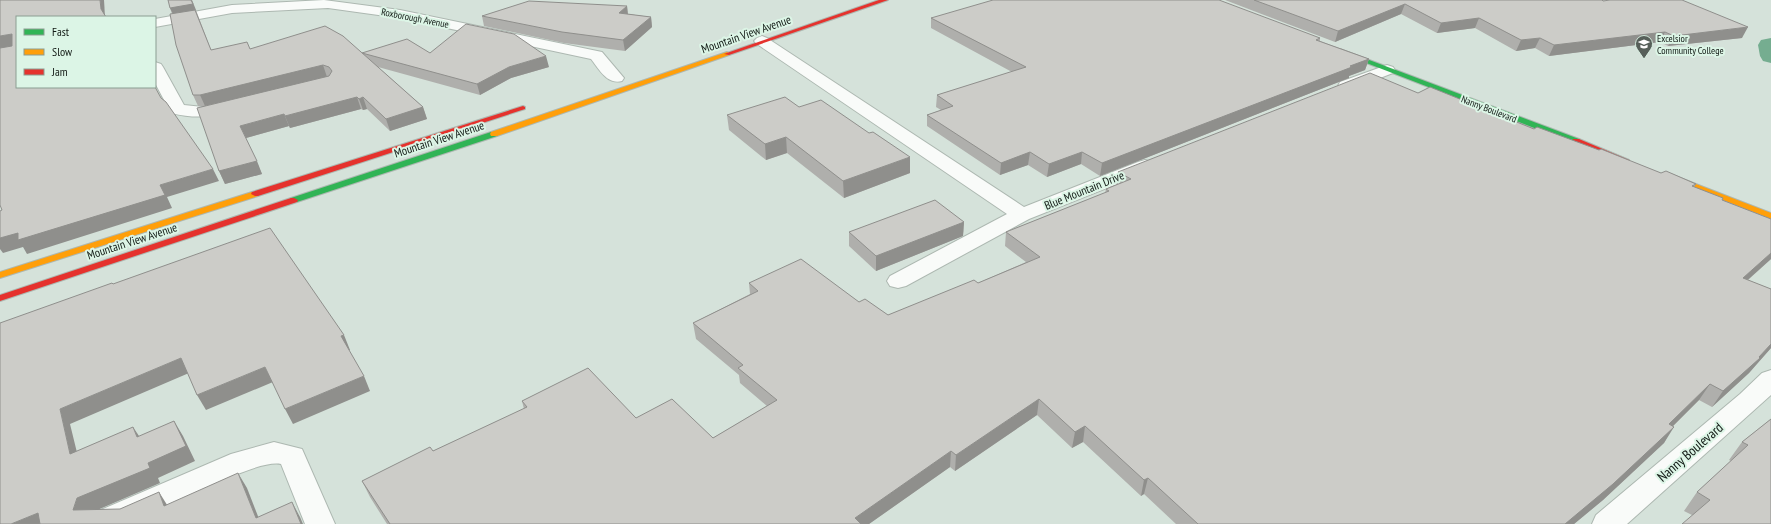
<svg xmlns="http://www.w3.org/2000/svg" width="1771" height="524" viewBox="0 0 1771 524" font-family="'PT Sans Narrow',sans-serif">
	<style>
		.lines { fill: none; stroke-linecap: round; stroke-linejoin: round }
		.canal { fill: #75ad90; fill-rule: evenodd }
		.street-casing { stroke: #adb8b1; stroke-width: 2 }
		.fast-casing { stroke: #adb8b1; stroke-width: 2 }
		.slow-casing { stroke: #adb8b1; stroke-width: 2 }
		.jam-casing { stroke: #adb8b1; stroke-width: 2 }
		.street { fill: #f9fbf9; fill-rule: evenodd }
		.fast { fill: #30b455; fill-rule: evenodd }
		.slow { fill: #ff9f0a; fill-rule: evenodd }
		.jam { fill: #e5322d; fill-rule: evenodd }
		.wall { fill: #afafac }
		.shaded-wall { fill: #8f8f8c }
		.building { fill: #ccccc8; stroke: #8f8f8c }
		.labels { text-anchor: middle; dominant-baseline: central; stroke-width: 4; stroke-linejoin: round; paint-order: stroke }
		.far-street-label { font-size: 10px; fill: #111914; stroke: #dcf5e6 }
		.far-poi-label { font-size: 10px; fill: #111914; stroke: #dcf5e6; text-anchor: start }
		.street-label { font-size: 12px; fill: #111914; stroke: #dcf5e6 }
		.near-street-label { font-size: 14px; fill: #111914; stroke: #dcf5e6 }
	</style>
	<rect width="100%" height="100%" fill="#d5e2da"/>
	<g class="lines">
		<polygon class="canal" points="1771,38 1771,63 1763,61 1760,56 1758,45 1761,40"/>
		<defs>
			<g id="street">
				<path d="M324,0l76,10 202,42 22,26 -2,3c-15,4 -23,-12 -31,-22l-191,-41 -72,-10 -96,5 -77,14v-8l77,-14z"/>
				<polygon points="762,36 767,38 1024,207 1138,162 1145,160 1152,162 1155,166 1152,170 1029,219 906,286 898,288 890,286 887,281 890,276 1007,214 757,44 754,41 757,38"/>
				<path d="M155,62l6,2 2,3 21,38 19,2 26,-5 6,1 3,4 -3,4c-25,6 -39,8 -64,2l-16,-30z"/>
				<polygon points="1387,65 1393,67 1395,70 1393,73 1346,91 1340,90 1338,86 1340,82"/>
				<polygon points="1771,370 1771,395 1627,524 1592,524 1596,515 1740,394 1762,373"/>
				<path d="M274,442l28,7 33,75h-30l-24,-60c-27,-6 -118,48 -150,59 -9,1 -35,1 -46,1l4,-9 142,-61z"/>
			</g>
			<g id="fast">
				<polygon points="1340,49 1579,139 1580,141 1579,143 1573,143 1338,52 1337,51"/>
				<polygon points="491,132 497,132 498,134 497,136 297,202 294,202 290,200 291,198"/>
			</g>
			<g id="slow">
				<polygon points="727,52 730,54 729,55 497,136 491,136 490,134 491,132"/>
				<polygon points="1664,174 1670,174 1771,213 1771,219 1664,178 1663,176"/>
				<polygon points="252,192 255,192 259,194 258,196 0,278 0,272"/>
			</g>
			<g id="jam">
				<polygon points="879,0 888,0 729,55 724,54"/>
				<polygon points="523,106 525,107 525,109 258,196 255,196 251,194 252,192"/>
				<polygon points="1573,139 1579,139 1629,160 1628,162 1622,162 1573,143"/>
				<polygon points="291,198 294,198 298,200 297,202 0,301 0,295"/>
			</g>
		</defs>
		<use href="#street" class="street-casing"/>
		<use href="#fast" class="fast-casing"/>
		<use href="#slow" class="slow-casing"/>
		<use href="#jam" class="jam-casing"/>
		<use href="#street" class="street"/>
		<use href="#fast" class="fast"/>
		<use href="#slow" class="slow"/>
		<use href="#jam" class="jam"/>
	</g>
	<g class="wall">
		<polygon points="1225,0 1602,0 1742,38 1668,46 1660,42 1549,56 1535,48 1516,51 1475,28 1437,33 1401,14 1335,42"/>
		<polygon points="627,6 628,14 651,17 652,27 625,51 564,43 484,26 482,16"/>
		<polygon points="170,8 196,10 211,50 250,49 362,53 430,53 549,67 511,78 480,95 378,67 423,107 427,119 390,131 367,109 363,110 361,109 290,128 289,126 246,138 262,174 225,184 219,171 202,106 198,106 193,95 172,14"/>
		<polygon points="931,18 1320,38 1320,41 1369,59 1365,70 1349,76 1349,78 1100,176 1081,164 1047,177 1028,165 1000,175 927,126 927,115 941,110 936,107 937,95 1012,72 931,28"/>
		<polygon points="1418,93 1534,129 1661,173 1696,184 1694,187 1723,198 1723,200 1771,219 1771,259 1748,280 1771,289 1771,348 1756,365 1749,373 1712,407 1699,400 1673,426 1664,443 1603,500 1574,524 1176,524 1144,494 1141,496 1083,442 1072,448 1037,415 955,471 950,467 869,524 387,524 370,497 362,481 433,451 524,409 522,401 636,418 713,438 767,406 740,383 739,375 696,339 693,323 750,294 749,283 859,302 888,315 978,283 1026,262 1005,246 1006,232 1105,193 1106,189 1116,185 1118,172"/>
		<polygon points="727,115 910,173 844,198 787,153 766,160 729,130"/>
		<polygon points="964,222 963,236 876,271 849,246 849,232"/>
		<polygon points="1771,419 1771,524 1692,515 1684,511 1697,492 1731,461 1729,460 1742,442"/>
	</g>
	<g class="shaded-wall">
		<polygon points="100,0 104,0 105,17 101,9"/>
		<polygon points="192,0 196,10 173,14 170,8"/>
		<polygon points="1405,4 1401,14 1335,42 1338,31"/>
		<polygon points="627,6 628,16 619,13"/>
		<polygon points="651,17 652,27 625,51 623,40"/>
		<polygon points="1479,18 1475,28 1437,33 1441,23"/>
		<polygon points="1748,27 1742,38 1668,46 1674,36"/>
		<polygon points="1665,32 1660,42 1549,56 1554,45"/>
		<polygon points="12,34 17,45 0,49 0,36"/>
		<polygon points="1540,38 1535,48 1516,51 1521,40"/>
		<polygon points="546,56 549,67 511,78 480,95 477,84 509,67"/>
		<polygon points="1369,59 1365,70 1349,76 1349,78 1100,176 1102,163 1350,66"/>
		<polygon points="323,65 327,77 205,106 200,95"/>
		<polygon points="357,97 361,109 290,128 285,116"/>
		<polygon points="363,97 367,109 363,110 359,99"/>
		<polygon points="423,107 427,119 390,131 386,119"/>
		<polygon points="284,114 289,126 246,138 240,126"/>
		<polygon points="786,137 787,153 766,160 765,144"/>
		<polygon points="1030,152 1028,165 1000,175 1001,163"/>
		<polygon points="1082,152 1081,164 1047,177 1049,164"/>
		<polygon points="910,157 910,173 844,198 843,181"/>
		<polygon points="257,161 262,174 225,184 219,171"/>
		<polygon points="213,169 219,181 167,197 172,208 27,254 23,247 3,253 0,249 0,238 160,185"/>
		<polygon points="964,222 963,236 876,271 876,256"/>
		<polygon points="1771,253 1771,259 1734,292 1743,278"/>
		<polygon points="344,335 350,350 347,351 341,336"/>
		<polygon points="1771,344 1771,348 1756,365 1749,373 1712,407 1723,391 1759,357"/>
		<polygon points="181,358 189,373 70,424 81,469 70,454 60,409"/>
		<polygon points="265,367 273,382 206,410 197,395"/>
		<polygon points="364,376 370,391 293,424 285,409"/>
		<polygon points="1710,384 1699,400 1659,440 1669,424"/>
		<polygon points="1039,399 1037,415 955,471 956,455"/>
		<polygon points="174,421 183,436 195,461 158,478 160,483 88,514 73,510 77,498 148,463"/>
		<polygon points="1085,426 1083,442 1072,448 1075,432"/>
		<polygon points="133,427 143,442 137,437"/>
		<polygon points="1674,427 1664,443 1603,500 1574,524 1565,524"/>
		<polygon points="951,451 950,467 869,524 855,524 855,518"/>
		<polygon points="238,473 247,488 261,524 256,518"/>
		<polygon points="1148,478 1144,494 1141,496 1144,480"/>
		<polygon points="159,492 169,508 164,506"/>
		<polygon points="292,502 300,517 303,524 301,524"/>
		<polygon points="38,513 46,524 11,524"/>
	</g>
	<g class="building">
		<polygon points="0,0 100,0 101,9 106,17 17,17 17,87 155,87 161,98 166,102 213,169 160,185 165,195 18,240 18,233 0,238 0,211 2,210 0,205 0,48 12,46 12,34 0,36"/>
		<polygon points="168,0 191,0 193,4 170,8"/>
		<polygon points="993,0 1219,0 1320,38 1316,40 1369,59 1350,66 1352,67 1102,163 1082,152 1049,164 1030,152 1001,163 927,115 953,106 937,95 1026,67 931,18"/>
		<polygon points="1254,0 1602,0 1603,1 1610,0 1682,0 1748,27 1674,36 1665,32 1554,45 1540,38 1521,40 1479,18 1441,23 1405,4 1338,31"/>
		<polygon points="529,1 627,6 619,13 651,17 623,40 562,32 482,16"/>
		<polygon points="195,10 211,50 247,42 250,49 325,26 343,36 423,107 386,119 363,97 359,99 357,97 285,116 284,114 240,126 257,161 219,171 197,108 329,76 332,71 329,67 323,65 200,95 193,95 176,45 170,14"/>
		<polygon points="466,24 514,34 546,56 509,67 477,84 362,53 407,39 430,53"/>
		<polygon points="1370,73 1418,93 1430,87 1534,129 1537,127 1599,150 1601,149 1661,173 1666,171 1696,184 1692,186 1723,198 1722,200 1771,219 1771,253 1743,278 1771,289 1771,344 1759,357 1760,358 1723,391 1710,384 1669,424 1674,427 1613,484 1565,524 1198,524 1148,478 1144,480 1085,426 1075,432 1039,399 956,455 951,451 855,518 861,524 390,524 362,481 430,447 433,451 527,407 522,401 588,368 636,418 672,399 713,438 777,400 738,368 743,365 693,323 758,291 749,283 801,259 859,302 865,299 888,315 974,280 978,283 1040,257 1006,232 1109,191 1106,189 1131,179 1118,172"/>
		<polygon points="785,97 799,107 821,100 869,133 873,132 910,157 843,181 786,137 765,144 727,115"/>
		<polygon points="935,200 964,222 876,256 849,232"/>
		<polygon points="270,228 344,335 341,336 364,376 285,409 265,367 197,395 181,358 60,409 70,454 133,427 137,437 174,421 186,446 148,463 150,468 77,498 73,510 120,509 159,492 164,506 238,473 256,518 292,502 301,524 40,524 38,513 11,524 0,524 0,323 112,283 113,284"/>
		<polygon points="1771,419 1771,524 1682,524 1710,500 1697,492 1748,445 1742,442"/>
	</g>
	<defs>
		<symbol id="school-pin" viewBox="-11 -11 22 30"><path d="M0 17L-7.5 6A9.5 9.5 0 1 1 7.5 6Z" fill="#565f59" stroke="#dcf5e6"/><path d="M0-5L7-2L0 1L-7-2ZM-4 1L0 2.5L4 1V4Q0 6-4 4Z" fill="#fff"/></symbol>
	</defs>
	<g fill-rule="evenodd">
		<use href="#school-pin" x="1634" y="34" width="20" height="27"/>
	</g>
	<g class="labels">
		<g class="far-street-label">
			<text transform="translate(415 18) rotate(11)">Roxborough Avenue</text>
			<text transform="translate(1489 109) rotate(21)">Nanny Boulevard</text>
		</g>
		<g class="far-poi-label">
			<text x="1657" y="38">Excelsior<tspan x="1657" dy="12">Community College</tspan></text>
		</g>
		<g class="street-label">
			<text transform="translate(746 34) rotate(-19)">Mountain View Avenue</text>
			<text transform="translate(439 139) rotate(-18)">Mountain View Avenue</text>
			<text transform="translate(1084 190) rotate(-22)">Blue Mountain Drive</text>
			<text transform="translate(132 241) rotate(-18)">Mountain View Avenue</text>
		</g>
		<g class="near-street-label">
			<text transform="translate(1690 452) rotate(-41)">Nanny Boulevard</text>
		</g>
	</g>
	<rect x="16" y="16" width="140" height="72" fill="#dcf5e6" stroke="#8b9d92"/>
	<rect x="24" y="29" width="20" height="6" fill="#30b455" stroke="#8b9d92"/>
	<text x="52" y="36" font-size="12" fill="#111914">Fast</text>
	<rect x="24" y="49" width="20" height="6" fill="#ff9f0a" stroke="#8b9d92"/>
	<text x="52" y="56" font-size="12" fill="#111914">Slow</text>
	<rect x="24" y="69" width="20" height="6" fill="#e5322d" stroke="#8b9d92"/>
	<text x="52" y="76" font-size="12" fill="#111914">Jam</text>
</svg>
